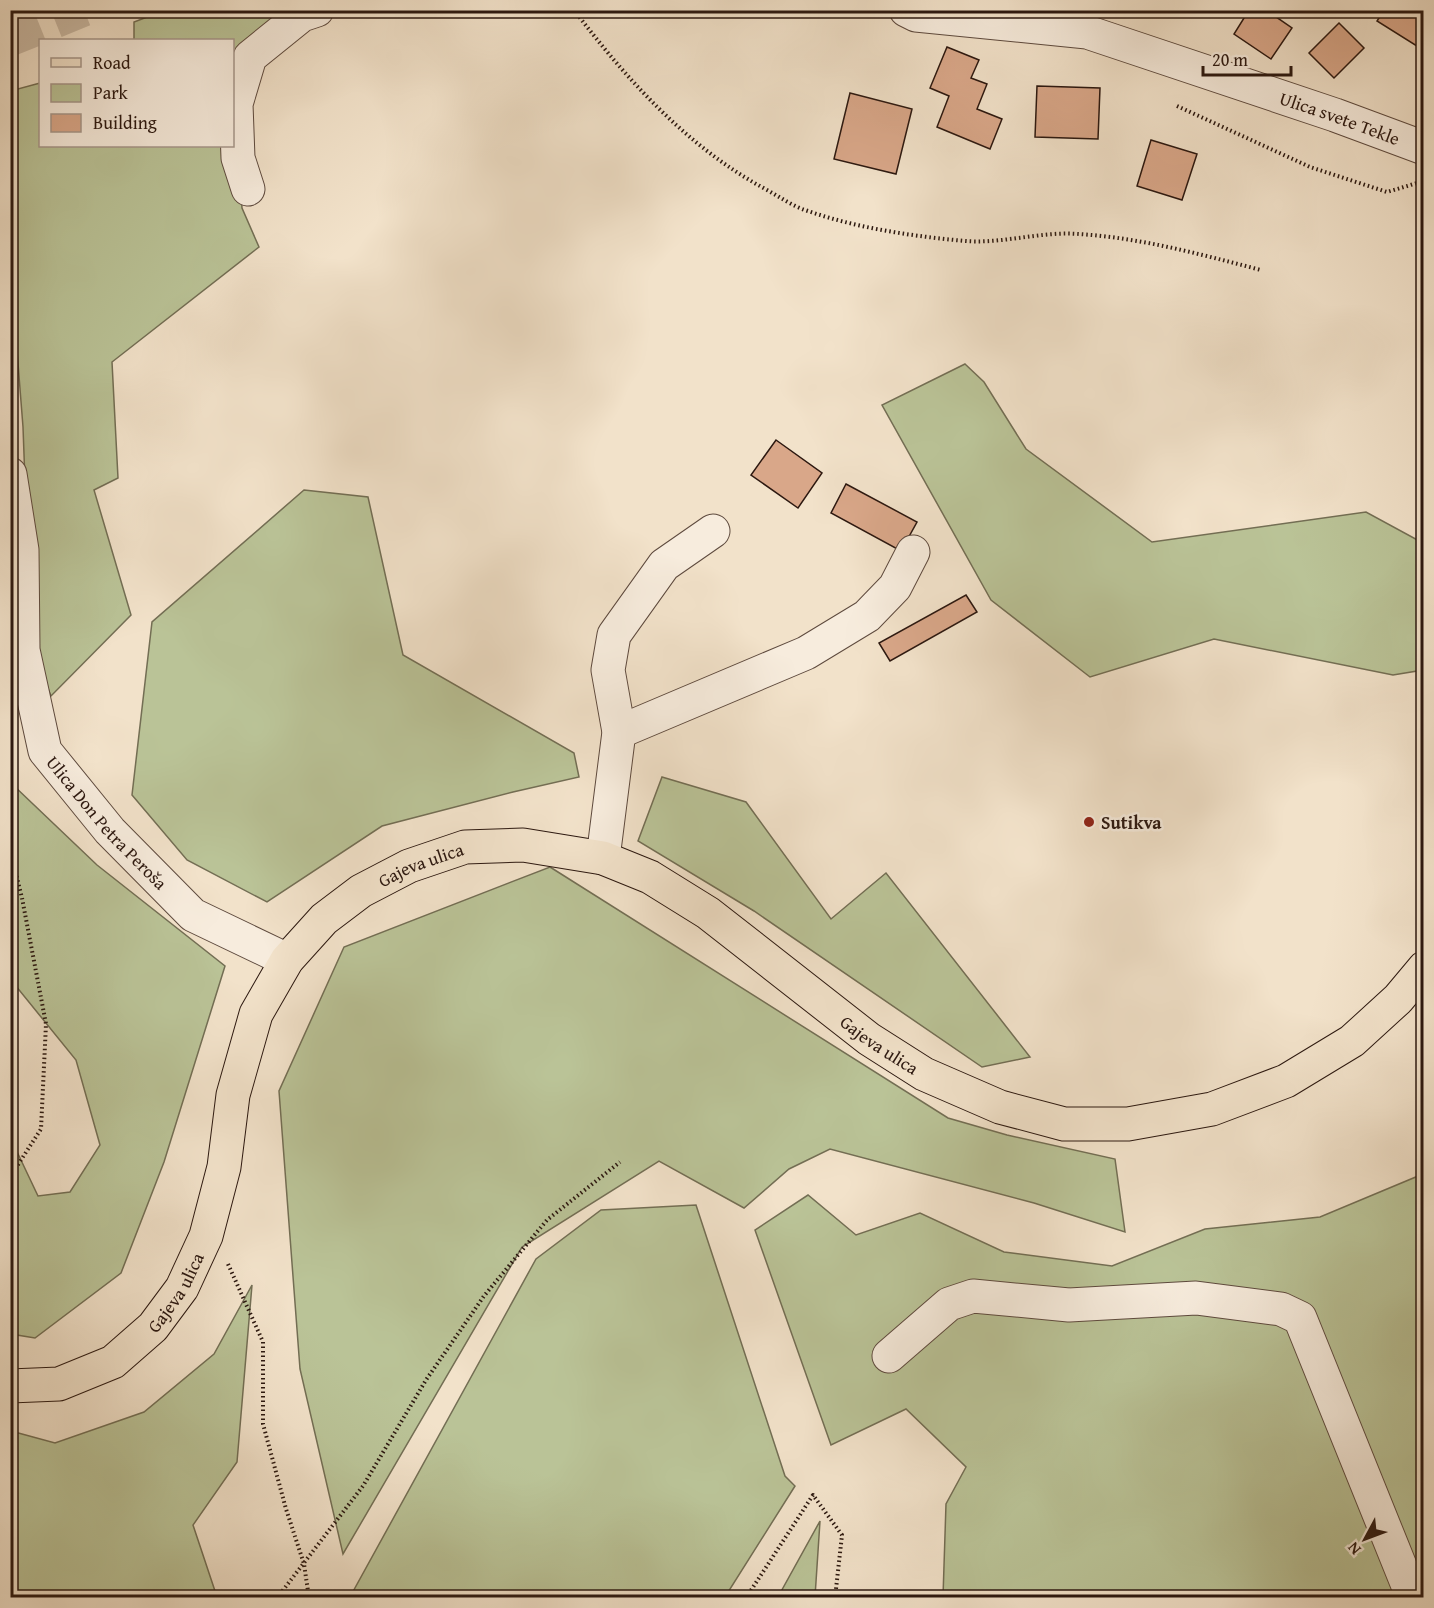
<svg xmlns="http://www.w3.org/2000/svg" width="1434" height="1608" viewBox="0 0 1434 1608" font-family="'Gentium Book Plus',serif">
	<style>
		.green { fill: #bac397; stroke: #736e54; stroke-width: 1.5 }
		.building { fill: #d9a789; stroke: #2c1810; stroke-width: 1.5 }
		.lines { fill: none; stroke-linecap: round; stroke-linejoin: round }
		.highway-tunnel { stroke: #cabaa5; stroke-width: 33; stroke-dasharray: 33 16; stroke-linecap: butt }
		.minor-casing { stroke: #5e4a3e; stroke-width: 35 }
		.major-casing { stroke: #2c1810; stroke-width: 35 }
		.path { stroke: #2c1810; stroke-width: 4; stroke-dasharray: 1.5 3; stroke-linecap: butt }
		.minor { stroke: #f7ecdd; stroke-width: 33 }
		.major { stroke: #f2e2ca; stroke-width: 33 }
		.poi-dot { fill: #8f2418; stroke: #f7ecdd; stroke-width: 2 }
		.labels { text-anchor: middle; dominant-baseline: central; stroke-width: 5; stroke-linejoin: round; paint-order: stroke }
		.street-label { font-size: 18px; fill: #2c1810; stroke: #f7ecdd }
		.poi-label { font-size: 18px; font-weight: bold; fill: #2c1810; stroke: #f7ecdd; text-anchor: start }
	</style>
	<rect width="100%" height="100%" fill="#f2e2ca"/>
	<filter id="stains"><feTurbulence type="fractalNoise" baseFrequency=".00333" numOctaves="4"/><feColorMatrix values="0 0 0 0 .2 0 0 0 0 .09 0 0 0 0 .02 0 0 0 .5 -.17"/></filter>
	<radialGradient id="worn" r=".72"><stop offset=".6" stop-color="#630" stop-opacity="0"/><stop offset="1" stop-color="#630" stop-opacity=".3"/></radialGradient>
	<g class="green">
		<polygon points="163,11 287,11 233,73 242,208 259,247 112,362 118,478 94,490 131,615 51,696 31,645 23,427 12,287 11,234 10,140 14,90 40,83 40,146 232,146 232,40 134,40 134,22"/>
		<polygon points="965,364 984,382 1026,449 1152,542 1366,512 1423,543 1423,670 1393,675 1214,639 1090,677 991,600 882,405"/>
		<polygon points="304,490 368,497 403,655 574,753 579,777 513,792 382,826 267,902 187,860 132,795 152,622"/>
		<polygon points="662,777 746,802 831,919 886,873 1030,1057 982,1067 754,911 638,841"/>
		<polygon points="12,784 97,865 225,966 164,1162 121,1273 35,1338 11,1334 11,1139 38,1196 70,1192 100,1145 76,1060 11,980"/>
		<polygon points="550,867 948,1118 1007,1135 1115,1159 1125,1232 1034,1203 830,1149 789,1169 744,1208 659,1161 522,1247 343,1554 300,1369 279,1091 344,947"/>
		<polygon points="1423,1174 1423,1597 943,1597 946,1504 966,1467 906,1409 831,1445 755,1230 808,1195 856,1235 920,1213 1004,1252 1112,1266 1205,1229 1320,1217"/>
		<polygon points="696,1205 785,1476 795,1486 725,1597 350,1597 536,1259 601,1210"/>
		<polygon points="252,1285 237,1462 193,1525 217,1597 11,1597 11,1431 55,1443 144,1412 214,1354"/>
		<polygon points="820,1521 815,1597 778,1597"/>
	</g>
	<g class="building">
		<polygon points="1249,10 1266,10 1292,28 1271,59 1234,34"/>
		<polygon points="1384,10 1424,12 1424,42 1420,48 1377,21"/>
		<polygon points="1339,23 1364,48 1334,78 1309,53"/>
		<polygon points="947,47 979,60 971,78 987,84 977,109 1002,119 990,149 937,127 949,96 930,88"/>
		<polygon points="1037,86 1100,88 1098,139 1035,137"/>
		<polygon points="850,93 912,109 896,174 834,159"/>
		<polygon points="1151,140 1197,154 1182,200 1137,186"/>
		<polygon points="776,440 822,473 798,508 751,475"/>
		<polygon points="846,484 917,522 901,551 831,513"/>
		<polygon points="966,595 977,612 890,661 879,643"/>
	</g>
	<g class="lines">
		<polyline class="highway-tunnel" points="10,40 84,10"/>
		<defs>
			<g id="minor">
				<path id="s1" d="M906,10l10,5 171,17 248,83 89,33"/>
				<polyline points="248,189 238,158 236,104 250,57 302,15 317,10"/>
				<path id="s2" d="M10,474l12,76 1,100 22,101 65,80 83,84 94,45"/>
				<polyline points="619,732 806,653 867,616 895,587 913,552"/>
				<polyline points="603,858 619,732 608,670 614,635 664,565 713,531"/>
				<polyline points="889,1356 949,1304 973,1296 1069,1305 1196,1298 1281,1309 1300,1318 1413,1598"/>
			</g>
			<g id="major">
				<path id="s3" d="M10,1386l49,-2 54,-22 40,-35 29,-39 24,-52 18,-69 9,-72 23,-81 31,-54 37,-41 37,-28 48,-25 56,-19 58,-2 80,13 47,19 58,36 161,126 55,35 76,33 64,17h64l84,-15 74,-28 66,-40 46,-42 26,-31"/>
			</g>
		</defs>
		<use href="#minor" class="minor-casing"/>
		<use href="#major" class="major-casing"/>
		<g class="path">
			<path d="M574,10c54,71 115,139 195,181 12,7 24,15 36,19 51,18 106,26 160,31 38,3 76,-10 114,-7 63,4 120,20 182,36"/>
			<polyline points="1177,106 1310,167 1387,192 1424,181"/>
			<polyline points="10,850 22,898 46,1024 41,1129 10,1177"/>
			<polyline points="228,1264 263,1342 263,1424 286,1509 304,1564 309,1598"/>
			<polyline points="277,1598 363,1486 426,1380 484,1296 547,1220 620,1162"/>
			<polyline points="746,1598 813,1495 842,1535 835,1598"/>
		</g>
		<use href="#minor" class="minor"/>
		<use href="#major" class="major"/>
	</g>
	<circle class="poi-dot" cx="1089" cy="822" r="6"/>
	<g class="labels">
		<g class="street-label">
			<text stroke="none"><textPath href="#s1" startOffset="450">Ulica svete Tekle</textPath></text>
			<text stroke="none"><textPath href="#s2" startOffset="375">Ulica Don Petra Peroša</textPath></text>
			<text stroke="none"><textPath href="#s3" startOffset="724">Gajeva ulica</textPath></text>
			<text stroke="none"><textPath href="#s3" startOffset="1246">Gajeva ulica</textPath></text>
			<text stroke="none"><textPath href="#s3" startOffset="202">Gajeva ulica</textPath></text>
		</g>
		<g class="poi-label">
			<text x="1101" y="822">Sutikva</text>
		</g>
	</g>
	<rect width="1434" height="1608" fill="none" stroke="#f2e2ca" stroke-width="36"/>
	<rect x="12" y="12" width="1410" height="1584" fill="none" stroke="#2c1810" stroke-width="3"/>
	<rect x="18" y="18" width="1398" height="1572" fill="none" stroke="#2c1810" stroke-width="1.5"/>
	<rect x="39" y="39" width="195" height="108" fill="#f7ecdd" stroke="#a6978b" stroke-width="1.5"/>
	<rect x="51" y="58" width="30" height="9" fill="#f2e2ca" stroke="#a6978b" stroke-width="1.5"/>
	<text x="93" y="69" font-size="18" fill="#2c1810">Road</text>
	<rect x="51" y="84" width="30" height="18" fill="#bac397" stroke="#a6978b" stroke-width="1.5"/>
	<text x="93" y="99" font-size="18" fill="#2c1810">Park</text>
	<rect x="51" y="114" width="30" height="18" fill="#d9a789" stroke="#a6978b" stroke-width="1.5"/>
	<text x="93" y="129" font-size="18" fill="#2c1810">Building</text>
	<g transform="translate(1365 1539) rotate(229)" stroke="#f7ecdd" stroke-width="4.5" paint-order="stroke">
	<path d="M0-4.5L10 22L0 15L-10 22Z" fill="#2c1810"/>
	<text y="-9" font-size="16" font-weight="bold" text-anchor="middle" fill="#2c1810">N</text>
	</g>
	<path d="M1203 66v9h88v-9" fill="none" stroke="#2c1810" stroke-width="3"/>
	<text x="1212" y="66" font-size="18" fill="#2c1810" stroke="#f7ecdd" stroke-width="4.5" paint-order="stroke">20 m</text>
	<rect width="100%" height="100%" filter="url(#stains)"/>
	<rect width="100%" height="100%" fill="url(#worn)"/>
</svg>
